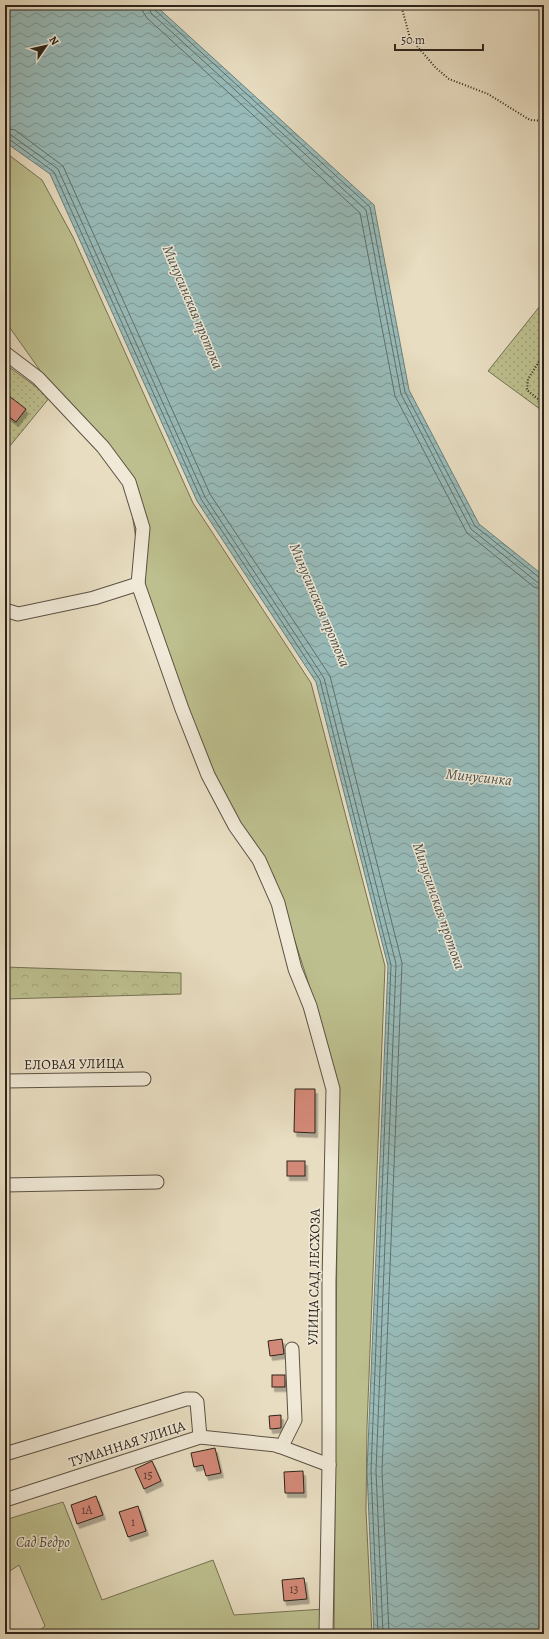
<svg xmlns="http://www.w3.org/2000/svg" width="549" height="1639" viewBox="0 0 549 1639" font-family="Alegreya,serif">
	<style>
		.forest { fill: url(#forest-crowns); stroke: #757254 }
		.park { fill: #bdbf8e; stroke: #757254 }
		.garden { fill: url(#garden-dots); stroke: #757254 }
		.water { fill: url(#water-waves); stroke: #6d7f7a }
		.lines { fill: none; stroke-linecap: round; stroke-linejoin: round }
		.shore { stroke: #62706a; stroke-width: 1 }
		.building { fill: #d38977; stroke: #2d241b; filter: url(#shadow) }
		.minor-casing { stroke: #5c5244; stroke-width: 15 }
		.path { stroke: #2d241b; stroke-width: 2; stroke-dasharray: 1 2; stroke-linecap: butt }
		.minor { stroke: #f0e9d7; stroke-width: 13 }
		.labels { text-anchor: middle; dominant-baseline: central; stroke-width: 3; stroke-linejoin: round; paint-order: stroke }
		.number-label { font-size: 12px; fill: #563d32 }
		.street-label { font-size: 14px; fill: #2d241b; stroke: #f0e9d7 }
		.park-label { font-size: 14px; font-style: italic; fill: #514b38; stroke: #f0e9d7 }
		.water-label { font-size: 15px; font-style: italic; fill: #4d514a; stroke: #f0e9d7 }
	</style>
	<defs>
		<pattern id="forest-crowns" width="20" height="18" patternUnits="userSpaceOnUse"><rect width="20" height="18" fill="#bdbf8e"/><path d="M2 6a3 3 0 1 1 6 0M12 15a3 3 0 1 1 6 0" fill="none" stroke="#a3a47a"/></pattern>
		<pattern id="garden-dots" width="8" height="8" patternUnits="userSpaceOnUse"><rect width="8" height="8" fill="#bdbf8e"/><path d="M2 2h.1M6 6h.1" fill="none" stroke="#a3a47a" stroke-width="1.8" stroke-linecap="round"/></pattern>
		<pattern id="water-waves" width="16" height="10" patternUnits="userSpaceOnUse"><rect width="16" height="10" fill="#98bbb9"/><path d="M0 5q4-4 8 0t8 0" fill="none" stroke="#7c9896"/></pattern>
		<filter id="shadow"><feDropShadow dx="2.5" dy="4.5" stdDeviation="0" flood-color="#0004"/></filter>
	</defs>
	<rect width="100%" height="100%" fill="#e8ddc1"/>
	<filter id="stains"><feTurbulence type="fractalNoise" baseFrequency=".005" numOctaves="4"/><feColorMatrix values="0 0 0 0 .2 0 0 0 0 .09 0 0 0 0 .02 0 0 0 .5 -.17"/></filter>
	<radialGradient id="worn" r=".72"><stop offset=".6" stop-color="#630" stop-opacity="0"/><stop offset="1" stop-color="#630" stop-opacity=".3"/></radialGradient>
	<polygon class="forest" points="5,967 181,973 181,994 5,999"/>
	<g class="park">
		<polygon points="5,152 42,180 73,237 193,503 311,683 385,966 367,1427 366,1510 372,1634 334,1634 338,1090 320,1019 274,876 226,800 179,691 143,585 128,487 49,383 5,321"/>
		<polygon points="63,1502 102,1600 213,1560 234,1615 324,1609 324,1634 35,1634 45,1626 19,1565 5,1574 5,1520"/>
	</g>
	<g class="garden">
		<polygon points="544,301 544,412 488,371"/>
		<polygon points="5,364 50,397 5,452"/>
	</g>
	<polygon class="water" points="5,5 155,5 374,205 409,390 479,524 544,576 544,1634 374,1634 367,1471 388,966 316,682 197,501 50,174 5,142"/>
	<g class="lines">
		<g class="shore">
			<polyline points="142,5 143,12 147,18 360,213 395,396 467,533 534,587 544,590"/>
			<polyline points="148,5 151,13 366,210 401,394 471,529 537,582 544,584"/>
			<polyline points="153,5 155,10 370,207 405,392 475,526 540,578 544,579"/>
			<polyline points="5,128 15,130 63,166 210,494 330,676 402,963 382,1471 389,1634"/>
			<polyline points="5,134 11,135 58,169 205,497 324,678 396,964 376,1471 383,1634"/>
			<polyline points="5,139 9,139 54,172 201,499 320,680 391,965 371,1471 378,1634"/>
		</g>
	</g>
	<g class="building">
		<polygon points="5,393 26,409 16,422 5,414"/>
		<polygon points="295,1089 315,1089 315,1133 294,1132"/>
		<rect x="287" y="1161" width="18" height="15"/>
		<polygon points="282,1339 284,1354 270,1356 268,1341"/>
		<rect x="272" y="1375" width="13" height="12"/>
		<polygon points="281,1415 281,1428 270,1429 269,1416"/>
		<polygon points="215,1448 221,1473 206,1476 203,1465 194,1467 191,1453"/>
		<polygon points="152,1461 161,1481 144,1489 135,1469"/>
		<polygon points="303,1471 304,1493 285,1493 284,1472"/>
		<polygon points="96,1496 103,1515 77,1524 71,1505"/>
		<polygon points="138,1506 146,1531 128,1537 119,1512"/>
		<polygon points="304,1578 307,1599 284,1601 282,1580"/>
	</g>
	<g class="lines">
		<defs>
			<g id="minor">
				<polyline points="5,353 38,378 103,447 129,482 143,528 138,584 94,598 18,614 5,610"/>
				<polyline points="138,584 182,709 208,775 235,826 259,860 278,903 295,969 310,1006 333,1089 329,1282 329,1465 326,1634"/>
				<polyline points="5,1081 144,1079"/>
				<polyline points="5,1185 157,1182"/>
				<polyline points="278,1446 283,1444 295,1420 292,1349"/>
				<polyline points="5,1454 186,1399 194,1399 197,1402 200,1437"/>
				<polyline points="5,1500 200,1437 276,1445 329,1465"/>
			</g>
		</defs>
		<use href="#minor" class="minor-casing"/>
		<g class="path">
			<polyline points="401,5 410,38 436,68 449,79 488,94 530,120 544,121"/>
			<polyline points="544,354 528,379 527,390 544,404"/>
		</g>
		<use href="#minor" class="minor"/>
	</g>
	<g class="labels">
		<g class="number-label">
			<text x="148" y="1475">15</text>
			<text x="87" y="1510">1А</text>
			<text x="133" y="1522">1</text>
			<text x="294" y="1589">13</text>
		</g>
		<g class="street-label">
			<text transform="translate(74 1064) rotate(-1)">ЕЛОВАЯ УЛИЦА</text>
			<text transform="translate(314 1277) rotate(-89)">УЛИЦА САД ЛЕСХОЗА</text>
			<text transform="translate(127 1444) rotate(-18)">ТУМАННАЯ УЛИЦА</text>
		</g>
		<g class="park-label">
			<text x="43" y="1542">Сад Бедро</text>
		</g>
		<g class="water-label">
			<text transform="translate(193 307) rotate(67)">Минусинская протока</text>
			<text transform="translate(320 605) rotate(67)">Минусинская протока</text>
			<text transform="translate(479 777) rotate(6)">Минусинка</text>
			<text transform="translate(439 906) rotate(71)">Минусинская протока</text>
		</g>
	</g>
	<rect width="549" height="1639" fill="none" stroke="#e8ddc1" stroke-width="20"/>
	<rect x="6" y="6" width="537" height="1627" fill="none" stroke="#2d241b" stroke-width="2"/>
	<rect x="10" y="10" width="529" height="1619" fill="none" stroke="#2d241b"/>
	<g transform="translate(46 46) rotate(56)" stroke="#f0e9d7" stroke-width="3" paint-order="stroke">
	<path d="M0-3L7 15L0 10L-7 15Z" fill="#2d241b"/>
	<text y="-6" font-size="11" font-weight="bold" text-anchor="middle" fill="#2d241b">N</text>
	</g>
	<path d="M395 44v6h88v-6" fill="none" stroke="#2d241b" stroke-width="2"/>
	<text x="401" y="44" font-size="12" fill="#2d241b" stroke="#f0e9d7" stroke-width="3" paint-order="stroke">50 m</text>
	<rect width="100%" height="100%" filter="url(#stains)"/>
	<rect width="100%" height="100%" fill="url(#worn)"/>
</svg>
